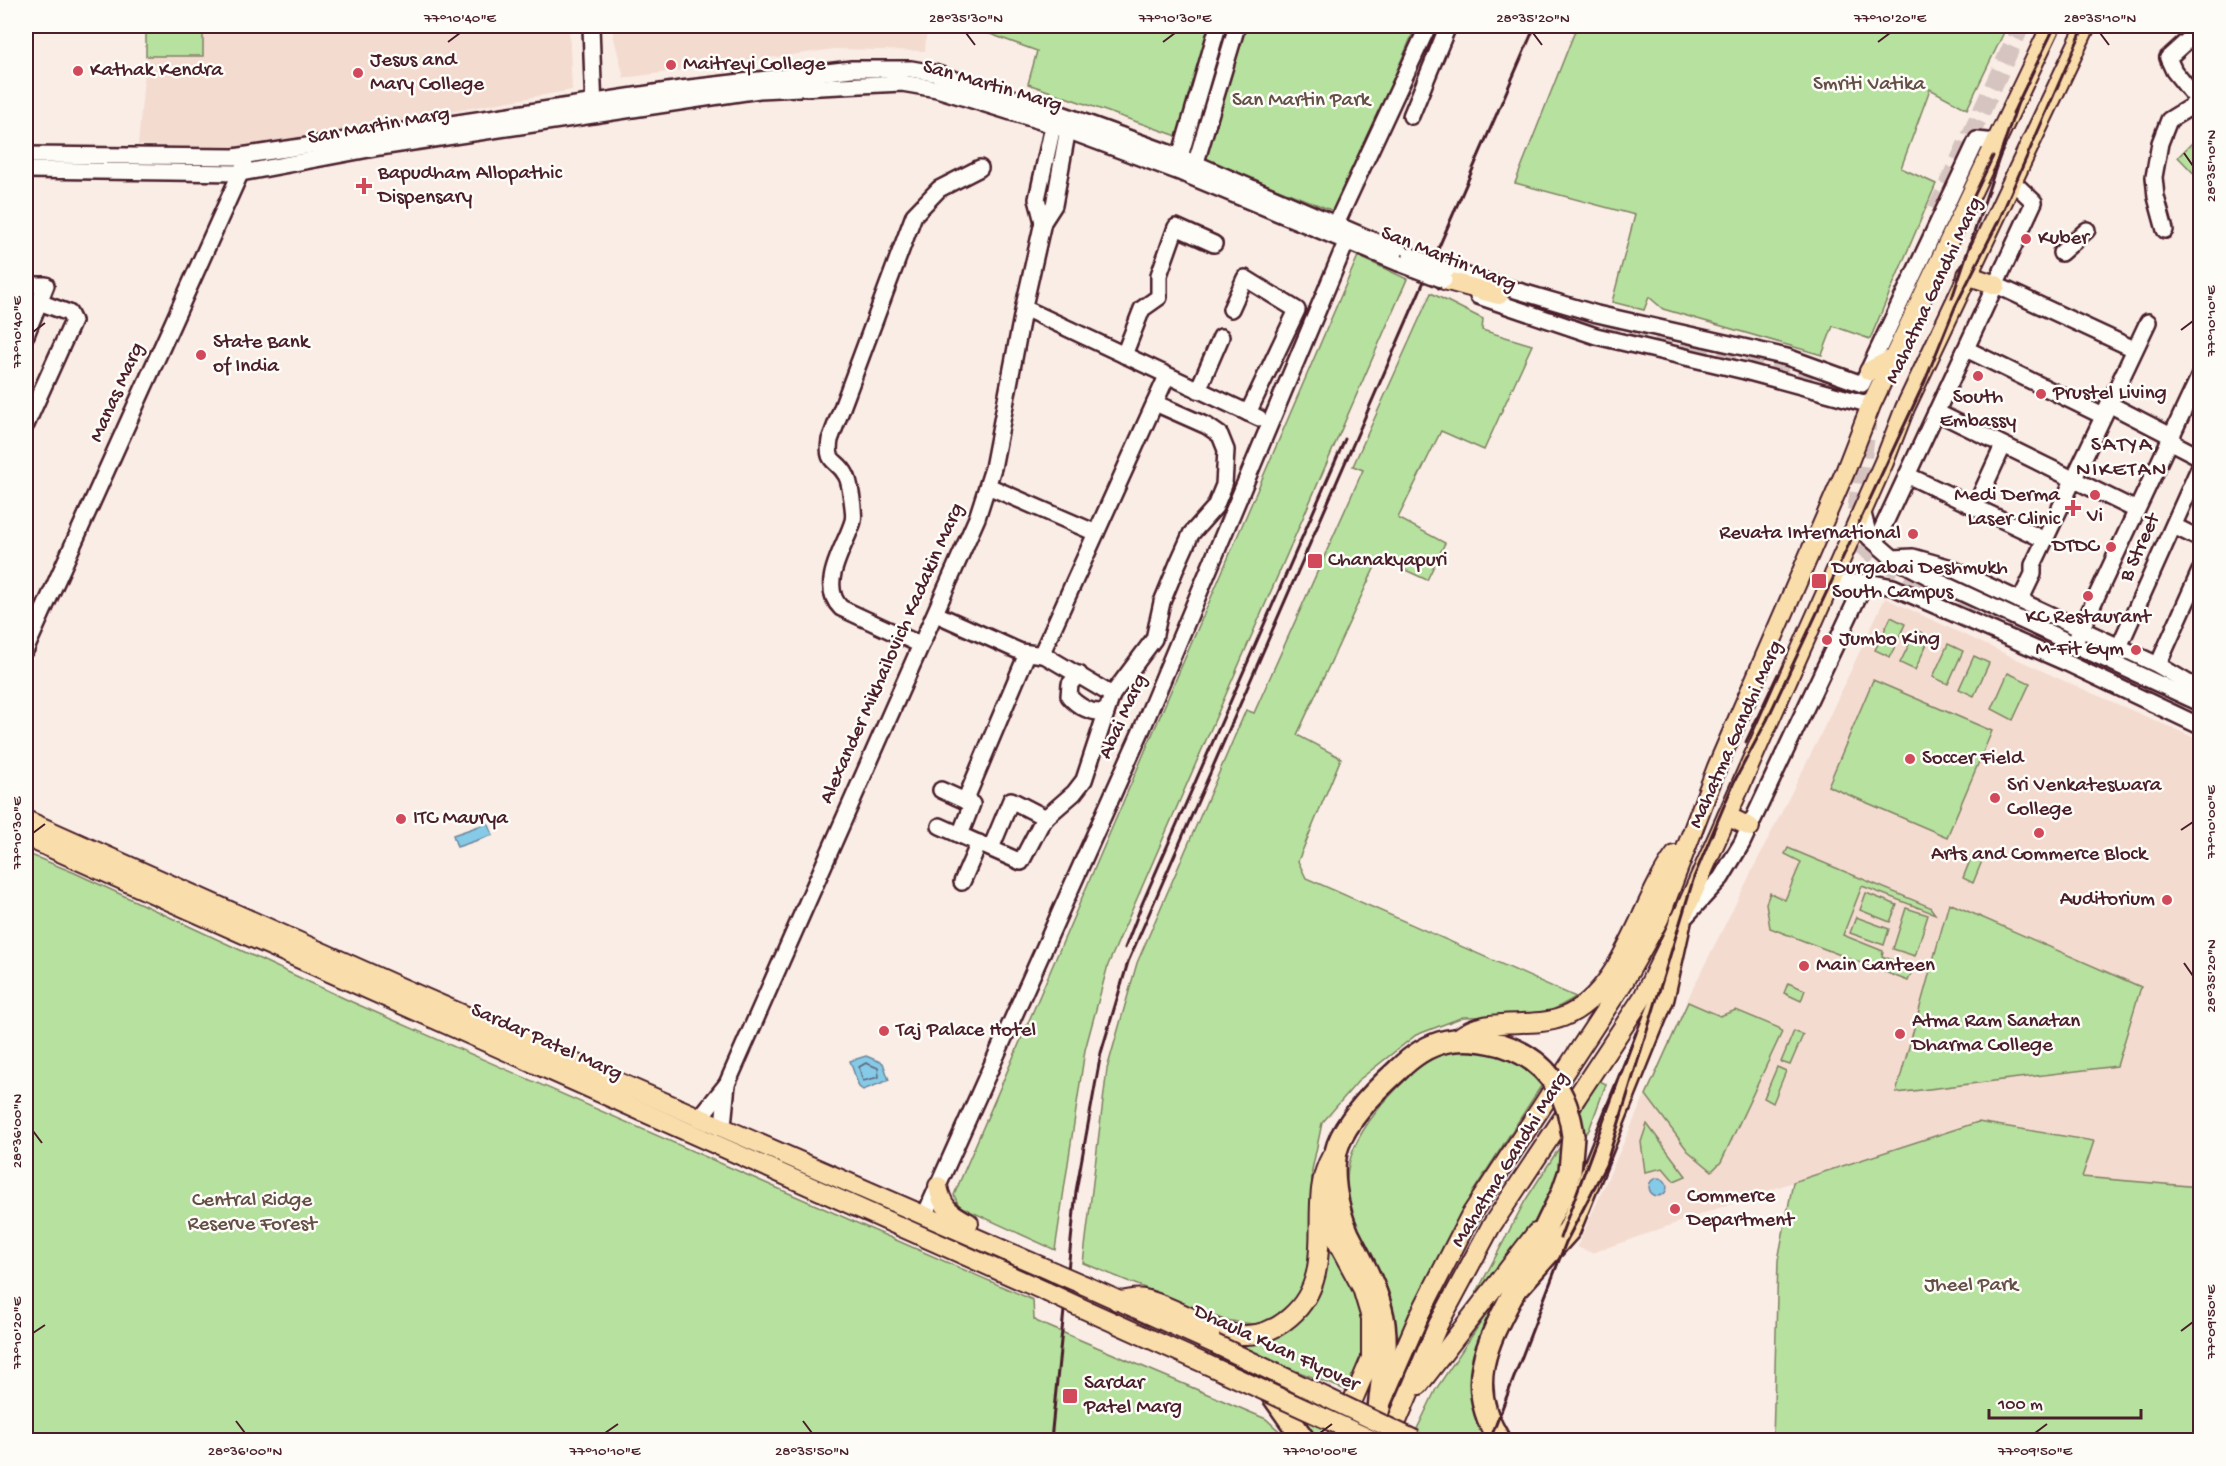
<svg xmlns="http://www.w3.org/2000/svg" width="2226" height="1466" viewBox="0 0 2226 1466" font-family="'Gochi Hand',sans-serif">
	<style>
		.built { fill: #f4dbd0 }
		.green { fill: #b6e19e; stroke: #808064; stroke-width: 1.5 }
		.water { fill: #85cae7; stroke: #6d869c; stroke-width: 1.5 }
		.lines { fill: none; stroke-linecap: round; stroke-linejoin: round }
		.shore { stroke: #626376; stroke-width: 1.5 }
		.major-tunnel { stroke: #d6c4c0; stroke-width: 18; stroke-dasharray: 18 9; stroke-linecap: butt }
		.minor-casing { stroke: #4a1f2b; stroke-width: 20 }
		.major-casing { stroke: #4a1f2b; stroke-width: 22 }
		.highway-casing { stroke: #4a1f2b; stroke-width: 26 }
		.minor { stroke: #fdfcf7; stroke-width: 15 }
		.major { stroke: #f9ddab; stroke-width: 18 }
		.highway { stroke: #f9ddab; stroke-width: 21 }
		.rail { stroke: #4a1f2b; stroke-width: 3 }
		.minor-bridge-casing { stroke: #4a1f2b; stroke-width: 20; stroke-linecap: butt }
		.major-bridge-casing { stroke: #4a1f2b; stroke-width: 22; stroke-linecap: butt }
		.highway-bridge-casing { stroke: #4a1f2b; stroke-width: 26; stroke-linecap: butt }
		.minor-bridge { stroke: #fdfcf7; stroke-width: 15 }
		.major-bridge { stroke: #f9ddab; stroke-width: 18 }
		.highway-bridge { stroke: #f9ddab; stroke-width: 21 }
		.ticks { fill: none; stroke: #4a1f2b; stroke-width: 2 }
		.poi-dot { fill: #d1495b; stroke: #fdfcf7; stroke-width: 2 }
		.labels { text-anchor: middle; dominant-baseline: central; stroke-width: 5; stroke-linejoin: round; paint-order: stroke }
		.poi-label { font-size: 21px; fill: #4a1f2b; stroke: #fdfcf7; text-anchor: start }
		.park-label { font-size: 21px; fill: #655048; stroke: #fdfcf7 }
		.street-label { font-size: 21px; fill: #4a1f2b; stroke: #fdfcf7 }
		.neighbourhood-label { font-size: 22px; letter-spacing: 1.5px; fill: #4a1f2b; stroke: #fdfcf7 }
		.neatline { fill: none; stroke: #4a1f2b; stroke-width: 2 }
		.ticks-label { font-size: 15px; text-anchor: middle; fill: #4a1f2b }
	</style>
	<rect width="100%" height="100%" fill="#f9ede5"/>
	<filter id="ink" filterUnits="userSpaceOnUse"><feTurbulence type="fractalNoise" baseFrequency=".0167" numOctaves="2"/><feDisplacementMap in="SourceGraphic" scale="12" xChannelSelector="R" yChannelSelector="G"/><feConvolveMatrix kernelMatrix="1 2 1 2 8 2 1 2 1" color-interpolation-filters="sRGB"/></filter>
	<g filter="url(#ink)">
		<g class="built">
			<polygon points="146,26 569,26 572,90 248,148 138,145 146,56"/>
			<polygon points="611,26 927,26 925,51 834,49 624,78"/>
			<polygon points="1885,598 2062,680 2200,740 2200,1187 2081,1177 2093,1141 1978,1122 1793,1182 1592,1253 1577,1247 1692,990 1819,738"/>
		</g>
		<g class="green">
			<rect x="146" y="26" width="57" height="30"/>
			<polygon points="968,26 1211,26 1180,137 1028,84 1037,51"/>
			<polygon points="1246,26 1416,26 1336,212 1205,160"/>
			<polygon points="1577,26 2007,26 1967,109 1930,89 1901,168 1936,184 1870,339 1833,326 1822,355 1663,309 1649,297 1644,310 1612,302 1635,215 1515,183"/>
			<polygon points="2200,135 2200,180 2178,157"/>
			<polygon points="1358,256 1407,279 1108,965 1085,1050 1055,1250 959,1206 954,1195"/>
			<polygon points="1431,293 1483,319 1482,330 1532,345 1484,450 1441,431 1398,518 1445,543 1427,580 1379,558 1297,735 1341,758 1298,861 1306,878 1576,997 1553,1010 1520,1016 1463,1017 1416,1035 1360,1079 1322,1123 1312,1170 1310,1266 1301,1296 1279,1316 1259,1325 1224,1320 1083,1263 1107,1069 1137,963 1246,710 1254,713 1363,470 1353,466"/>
			<polygon points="1891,617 1905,624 1890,657 1875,650"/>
			<polygon points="1916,630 1930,637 1915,670 1900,663"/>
			<polygon points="1948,644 1963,651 1948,684 1933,677"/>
			<polygon points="1974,656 1989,663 1974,696 1959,689"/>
			<polygon points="2008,673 2030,683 2013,720 1992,709"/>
			<polygon points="1873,680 1992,731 1947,837 1828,786"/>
			<polygon points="1788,848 1930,907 1935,914 1862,886 1843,935 1883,951 1882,956 1913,968 1908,981 1770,928 1766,903 1770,893 1785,900 1801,862 1785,854"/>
			<polygon points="26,853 75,873 352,1002 1033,1300 1034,1319 1038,1322 1266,1419 1289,1440 26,1440"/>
			<polygon points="1973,853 1984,856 1973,883 1963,878"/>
			<polygon points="1866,893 1897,905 1890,922 1860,910"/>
			<polygon points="1949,903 2141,987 2117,1066 1896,1093"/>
			<polygon points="1906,908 1928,915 1915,956 1893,949"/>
			<polygon points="1856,917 1889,929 1884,945 1850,933"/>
			<polygon points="1788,983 1805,990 1801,1001 1784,993"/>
			<polygon points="1688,1002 1720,1016 1736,1010 1779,1028 1782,1032 1721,1162 1712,1171 1688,1151 1646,1095"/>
			<polygon points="1794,1031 1803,1035 1790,1065 1781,1062"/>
			<path d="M1488,1046l57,34 -71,110 -74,146 -6,-2c-9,-102 -97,-135 -7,-235 37,-41 46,-48 101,-53z"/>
			<polygon points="1777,1067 1786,1071 1773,1103 1764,1098"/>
			<polygon points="1598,1080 1606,1084 1589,1130 1582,1137 1539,1218 1451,1341 1525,1201 1563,1142"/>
			<polygon points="1978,1122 2094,1141 2082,1177 2200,1187 2200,1440 1773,1440 1778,1260 1793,1182"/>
			<polygon points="1647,1124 1686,1176 1674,1181 1663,1168 1645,1172 1641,1142"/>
			<polygon points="1331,1245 1363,1300 1368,1343 1351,1392 1250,1353 1143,1302 1221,1334 1279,1330 1326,1247"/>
			<polygon points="1498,1297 1483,1336 1478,1418 1487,1440 1434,1440 1416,1431 1436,1389"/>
			<polygon points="1291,1412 1335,1434 1332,1440 1309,1440"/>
		</g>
		<g class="water">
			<polygon points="488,823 493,835 457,847 453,835"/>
			<polygon points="866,1056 883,1063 889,1080 863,1090 859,1087 850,1061"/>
			<circle cx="1658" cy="1187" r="9"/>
		</g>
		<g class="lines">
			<polygon class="shore" points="866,1063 878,1068 879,1077 863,1081 859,1067"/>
			<g class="major-tunnel">
				<polyline points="1936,210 2021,26"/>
				<polyline points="1499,295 1549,312 1703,351"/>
				<path d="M1693,343l118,28c19,8 39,19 49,38 3,5 4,12 7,18l-13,100 8,19 19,15 41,20"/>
				<polyline points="1909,580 2129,682"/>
				<polyline points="2121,674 2200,712"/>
			</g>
			<defs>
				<g id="minor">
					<polyline points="591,26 594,112"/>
					<polyline points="2199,102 2174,71 2168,58 2200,29"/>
					<polyline points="1411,116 1448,26"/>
					<polyline points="26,155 234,157 681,89 852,69 911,69 934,73 1056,112 1180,157 1402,253"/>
					<polyline points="1177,167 1218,26"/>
					<polyline points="26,170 241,173 380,147 759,90 902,83 937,89 1053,125 1182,173 1399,263"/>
					<polyline points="1193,172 1237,26"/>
					<polyline points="1043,222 1037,199 1055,117"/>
					<polyline points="1336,224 1428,26"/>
					<polyline points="2165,230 2156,197 2154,177 2160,143 2169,120 2200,101"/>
					<polyline points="2061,253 2087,230"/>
					<polyline points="1447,270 1597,314 1787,357 1862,384 1977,140 1996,142"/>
					<polyline points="26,285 46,285 26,335"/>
					<polyline points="1996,285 2134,349"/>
					<polyline points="1478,296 1596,336 1745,371 1871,405"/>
					<polyline points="1024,308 1259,418"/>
					<polyline points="1231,309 1245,278 1297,310 1248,413"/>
					<polyline points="1966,349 2103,416"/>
					<polyline points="1124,355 1142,309 1159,297 1159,275 1176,227 1214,244"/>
					<polyline points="1198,390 1221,337"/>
					<polyline points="2109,404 2173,437"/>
					<polyline points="1936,412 2136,510"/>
					<polyline points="26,425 73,321 69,313 39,302"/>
					<polyline points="2171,442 2200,457"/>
					<polyline points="1907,475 2045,540"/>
					<polyline points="988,486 1096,533"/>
					<polyline points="1975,507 2003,446"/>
					<polyline points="1862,510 1869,537 1893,558 1939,582 2200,703"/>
					<polyline points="2174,526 2200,539"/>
					<polyline points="1876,542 2034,202 2012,181"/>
					<polyline points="1893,558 1913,557 1948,567 2158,665 2200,690"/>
					<polyline points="1828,584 1868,582 1893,587 2067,663 2200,726"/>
					<polyline points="2020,601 2033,574 2033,565 2148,322"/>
					<polyline points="936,614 1021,652 1044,655 1112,695 1084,780 1074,793 1043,820 1021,862 960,835 972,804 941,790"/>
					<polyline points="2077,638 2200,375"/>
					<path d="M921,645l-80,-37c-24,-24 5,-62 12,-87 2,-7 -3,-40 -7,-46 -9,-17 -20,-10 -16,-35l84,-225 25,-26 41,-21"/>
					<polyline points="2119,647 2200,466"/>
					<polyline points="26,649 244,165"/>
					<polyline points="1041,655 1167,376"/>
					<polyline points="2158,665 2200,571"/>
					<path d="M1079,674l-9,10 -1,12c8,10 24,19 37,15"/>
					<polyline points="1112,695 1154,639 1162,602 1178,563 1191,534 1215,507 1224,485 1226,450 1220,435 1207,426 1155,403"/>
					<polyline points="965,801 1027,654"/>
					<polyline points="940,826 960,835"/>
					<polyline points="991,848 1011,800 1046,818"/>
					<polyline points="962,882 979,843"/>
					<polyline points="1686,916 1721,878 1742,843 1865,582"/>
					<polyline points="701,1116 727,1084 977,518 993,468 1024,306 1043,222 1054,205 1069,123"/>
					<polyline points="723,1126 727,1084"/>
					<polyline points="925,1215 1142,729 1350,233"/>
				</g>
				<g id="major">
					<polyline points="1967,275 1996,285"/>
					<polyline points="1444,280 1499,295"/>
					<polyline points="1869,371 1894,358"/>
					<polyline points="1727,816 1750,827"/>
					<polyline points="26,820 400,987 1054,1272"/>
					<polyline points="26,837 1047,1292"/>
					<path d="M1458,1038c29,-24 71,-8 105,-21 60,-24 76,-114 112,-162"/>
					<path d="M938,1186c4,21 11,27 31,37"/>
					<polyline points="1327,1210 1329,1227 1362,1288 1371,1318 1371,1358 1336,1440"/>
					<polyline points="1084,1285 1215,1344"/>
					<path d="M1117,1301c8,0 19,-4 27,-2 50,11 95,63 146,18 51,-44 14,-113 41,-160"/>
					<polyline points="1077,1306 1208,1365"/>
					<polyline points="1419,1385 1536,1233"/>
					<polyline points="1365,1440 1420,1314 1470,1216 1623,983 1659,919 1717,767 1845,472 1871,405 2051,26"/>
					<polyline points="1389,1440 1438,1325 1490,1228 1643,997 1680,922 1884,462 1905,408 2086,26"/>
				</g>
				<g id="highway">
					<polyline points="1512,1294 1569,1230 1663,998 1680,922"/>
					<polyline points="1271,1393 1304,1440"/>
					<path d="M1379,1409c3,-33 11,-68 2,-100 -7,-27 -21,-51 -33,-75 -11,-25 -19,-63 -10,-89 10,-27 39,-56 60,-75 32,-32 61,-36 104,-25"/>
					<path d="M1499,1440c-34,-55 -13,-95 14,-146 17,-33 32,-67 49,-100l8,-23 3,-35"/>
				</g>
			</defs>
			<use href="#minor" class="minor-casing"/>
			<use href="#major" class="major-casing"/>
			<use href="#highway" class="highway-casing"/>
			<use href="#minor" class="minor"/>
			<use href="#major" class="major"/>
			<use href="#highway" class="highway"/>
			<g class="rail">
				<polyline points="2013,113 2055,26"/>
				<polyline points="1966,213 1993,156"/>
				<polyline points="1952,298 2017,105"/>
				<polyline points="1746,742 1778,674"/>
				<polyline points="1125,948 1142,904 1345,439"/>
				<polyline points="1560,1238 1636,1033"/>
				<polyline points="1051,1440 1076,1191 1101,1053 1128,962 1535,26"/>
				<polyline points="1490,1440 1566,1242 1606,1165 1694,877 1734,782 1767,720 1925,381 1955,307 1999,220 2084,26"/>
			</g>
			<defs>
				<g id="minor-bridge">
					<polyline points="1411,256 1447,270"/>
					<polyline points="1399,263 1444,280"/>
				</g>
				<g id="major-bridge">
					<polyline points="1054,1272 1084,1285"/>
					<polyline points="1047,1292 1077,1306"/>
					<polyline points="1215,1344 1415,1440"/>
					<polyline points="1208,1365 1372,1440"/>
				</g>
				<path id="highway-bridge" d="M1502,1045c43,14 66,47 71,91"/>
			</defs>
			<use href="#minor-bridge" class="minor-bridge-casing"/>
			<use href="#major-bridge" class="major-bridge-casing"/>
			<use href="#highway-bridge" class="highway-bridge-casing"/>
			<use href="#minor-bridge" class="minor-bridge"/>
			<use href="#major-bridge" class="major-bridge"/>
			<use href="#highway-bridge" class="highway-bridge"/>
		</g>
	</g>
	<path class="ticks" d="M966,33l9,12M1533,33l9,12M2100,33l9,12M448,42l12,-9M1163,42l12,-9M1878,42l12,-9M2184,153l9,13M2181,330l12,-9M33,332l12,-9M2181,830l12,-8M33,833l12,-9M2184,963l9,13M33,1131l9,12M2181,1331l12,-9M33,1333l12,-8M236,1421l9,12M803,1421l9,12M605,1433l13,-9M1320,1433l12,-9M2035,1433l12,-9"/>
	<g class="poi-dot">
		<circle cx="671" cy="65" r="6"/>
		<circle cx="78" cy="71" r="6"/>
		<circle cx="358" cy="73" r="6"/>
		<path d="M361 177h6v6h6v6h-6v6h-6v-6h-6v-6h6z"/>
		<circle cx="2026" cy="239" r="6"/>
		<circle cx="201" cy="355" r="6"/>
		<circle cx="1978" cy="376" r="6"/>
		<circle cx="2041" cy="394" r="6"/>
		<circle cx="2095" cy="495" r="6"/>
		<path d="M2070 499h6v6h6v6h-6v6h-6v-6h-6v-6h6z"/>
		<circle cx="1913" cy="534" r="6"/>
		<circle cx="2111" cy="547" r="6"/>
		<rect x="1307" y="553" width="16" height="16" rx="3"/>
		<rect x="1811" y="573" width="16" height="16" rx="3"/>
		<circle cx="2088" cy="596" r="6"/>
		<circle cx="1827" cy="640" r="6"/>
		<circle cx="2136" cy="650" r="6"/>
		<circle cx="1910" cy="759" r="6"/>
		<circle cx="1995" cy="798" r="6"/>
		<circle cx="401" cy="819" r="6"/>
		<circle cx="2039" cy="833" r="6"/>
		<circle cx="2167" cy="900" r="6"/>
		<circle cx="1804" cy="966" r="6"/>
		<circle cx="884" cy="1031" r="6"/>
		<circle cx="1900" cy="1034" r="6"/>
		<circle cx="1675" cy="1209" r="6"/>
		<rect x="1062" y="1388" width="16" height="16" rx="3"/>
	</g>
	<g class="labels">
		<g class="poi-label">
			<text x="370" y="61">Jesus and<tspan x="370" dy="24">Mary College</tspan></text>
			<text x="683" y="65">Maitreyi College</text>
			<text x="90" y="71">Kathak Kendra</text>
			<text x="378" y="174">Bapudham Allopathic<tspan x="378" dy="24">Dispensary</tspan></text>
			<text x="2038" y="239">Kuber</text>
			<text x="213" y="343">State Bank<tspan x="213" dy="24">of India</tspan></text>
			<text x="2053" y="394">Prustel Living</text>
			<text x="1978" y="398" text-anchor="middle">South<tspan x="1978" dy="24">Embassy</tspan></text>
			<text x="2060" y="496" text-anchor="end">Medi Derma<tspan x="2060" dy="24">Laser Clinic</tspan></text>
			<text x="2095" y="517" text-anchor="middle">Vi</text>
			<text x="1901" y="534" text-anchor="end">Revata International</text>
			<text x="2099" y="547" text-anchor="end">DTDC</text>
			<text x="1328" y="561">Chanakyapuri</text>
			<text x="1832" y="569">Durgabai Deshmukh<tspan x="1832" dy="24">South Campus</tspan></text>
			<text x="2088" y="618" text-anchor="middle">KC Restaurant</text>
			<text x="1839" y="640">Jumbo King</text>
			<text x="2124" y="650" text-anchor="end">M-Fit Gym</text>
			<text x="1922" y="759">Soccer Field</text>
			<text x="2007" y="786">Sri Venkateswara<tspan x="2007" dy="24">College</tspan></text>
			<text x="413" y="819">ITC Maurya</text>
			<text x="2039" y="855" text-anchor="middle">Arts and Commerce Block</text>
			<text x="2155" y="900" text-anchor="end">Auditorium</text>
			<text x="1816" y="966">Main Canteen</text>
			<text x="1912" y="1022">Atma Ram Sanatan<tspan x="1912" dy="24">Dharma College</tspan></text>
			<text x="896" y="1031">Taj Palace Hotel</text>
			<text x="1687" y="1197">Commerce<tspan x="1687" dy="24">Department</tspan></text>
			<text x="1084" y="1384">Sardar<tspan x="1084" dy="24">Patel Marg</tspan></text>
		</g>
		<g class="park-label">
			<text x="1869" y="85">Smriti Vatika</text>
			<text x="1301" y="101">San Martin Park</text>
			<text x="252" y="1201">Central Ridge<tspan x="252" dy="24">Reserve Forest</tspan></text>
			<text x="1971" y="1286">Jheel Park</text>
		</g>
		<g class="street-label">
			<text transform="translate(992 87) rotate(16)">San Martin Marg</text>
			<text transform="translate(379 127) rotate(-10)">San Martin Marg</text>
			<text transform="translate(1448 260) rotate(22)">San Martin Marg</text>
			<text transform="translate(1935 291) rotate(-65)">Mahatma Gandhi Marg</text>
			<text transform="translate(118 393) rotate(-66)">Manas Marg</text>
			<text transform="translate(2141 548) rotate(-66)">B Street</text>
			<text transform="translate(893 654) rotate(-66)">Alexander Mikhailovich Kadakin Marg</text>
			<text transform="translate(1124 717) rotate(-66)">Abai Marg</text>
			<text transform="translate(1737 735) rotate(-66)">Mahatma Gandhi Marg</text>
			<text transform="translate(546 1043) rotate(24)">Sardar Patel Marg</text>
			<text transform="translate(1511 1160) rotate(-58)">Mahatma Gandhi Marg</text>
			<text transform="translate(1276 1349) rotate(25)">Dhaula Kuan Flyover</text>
		</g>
		<g class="neighbourhood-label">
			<text x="2122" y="446">SATYA<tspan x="2122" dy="25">NIKETAN</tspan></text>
		</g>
	</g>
	<rect width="2226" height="1466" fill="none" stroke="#fdfcf7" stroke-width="66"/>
	<path d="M1989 1409v9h152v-9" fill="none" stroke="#4a1f2b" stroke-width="3"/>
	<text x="1998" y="1409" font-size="18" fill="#4a1f2b" stroke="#fdfcf7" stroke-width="4.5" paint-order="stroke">100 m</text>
	<rect x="33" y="33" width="2160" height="1400" class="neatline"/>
	<g class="ticks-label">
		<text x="460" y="22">77°10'40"E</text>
		<text x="966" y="22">28°35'30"N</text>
		<text x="1175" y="22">77°10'30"E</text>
		<text x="1533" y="22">28°35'20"N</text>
		<text x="1890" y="22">77°10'20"E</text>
		<text x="2100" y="22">28°35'10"N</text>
		<text transform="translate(2210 166) rotate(-90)" y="5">28°35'10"N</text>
		<text transform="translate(2210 321) rotate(-90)" y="5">77°10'10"E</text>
		<text transform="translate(16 332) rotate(-90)" y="5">77°10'40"E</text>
		<text transform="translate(2210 822) rotate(-90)" y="5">77°10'00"E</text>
		<text transform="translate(16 833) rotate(-90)" y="5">77°10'30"E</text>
		<text transform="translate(2210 976) rotate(-90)" y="5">28°35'20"N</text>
		<text transform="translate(16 1131) rotate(-90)" y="5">28°36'00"N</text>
		<text transform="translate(2210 1322) rotate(-90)" y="5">77°09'50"E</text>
		<text transform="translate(16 1333) rotate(-90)" y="5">77°10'20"E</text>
		<text x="245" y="1455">28°36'00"N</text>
		<text x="605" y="1455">77°10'10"E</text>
		<text x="812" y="1455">28°35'50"N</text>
		<text x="1320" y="1455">77°10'00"E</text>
		<text x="2035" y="1455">77°09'50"E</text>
	</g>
</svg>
